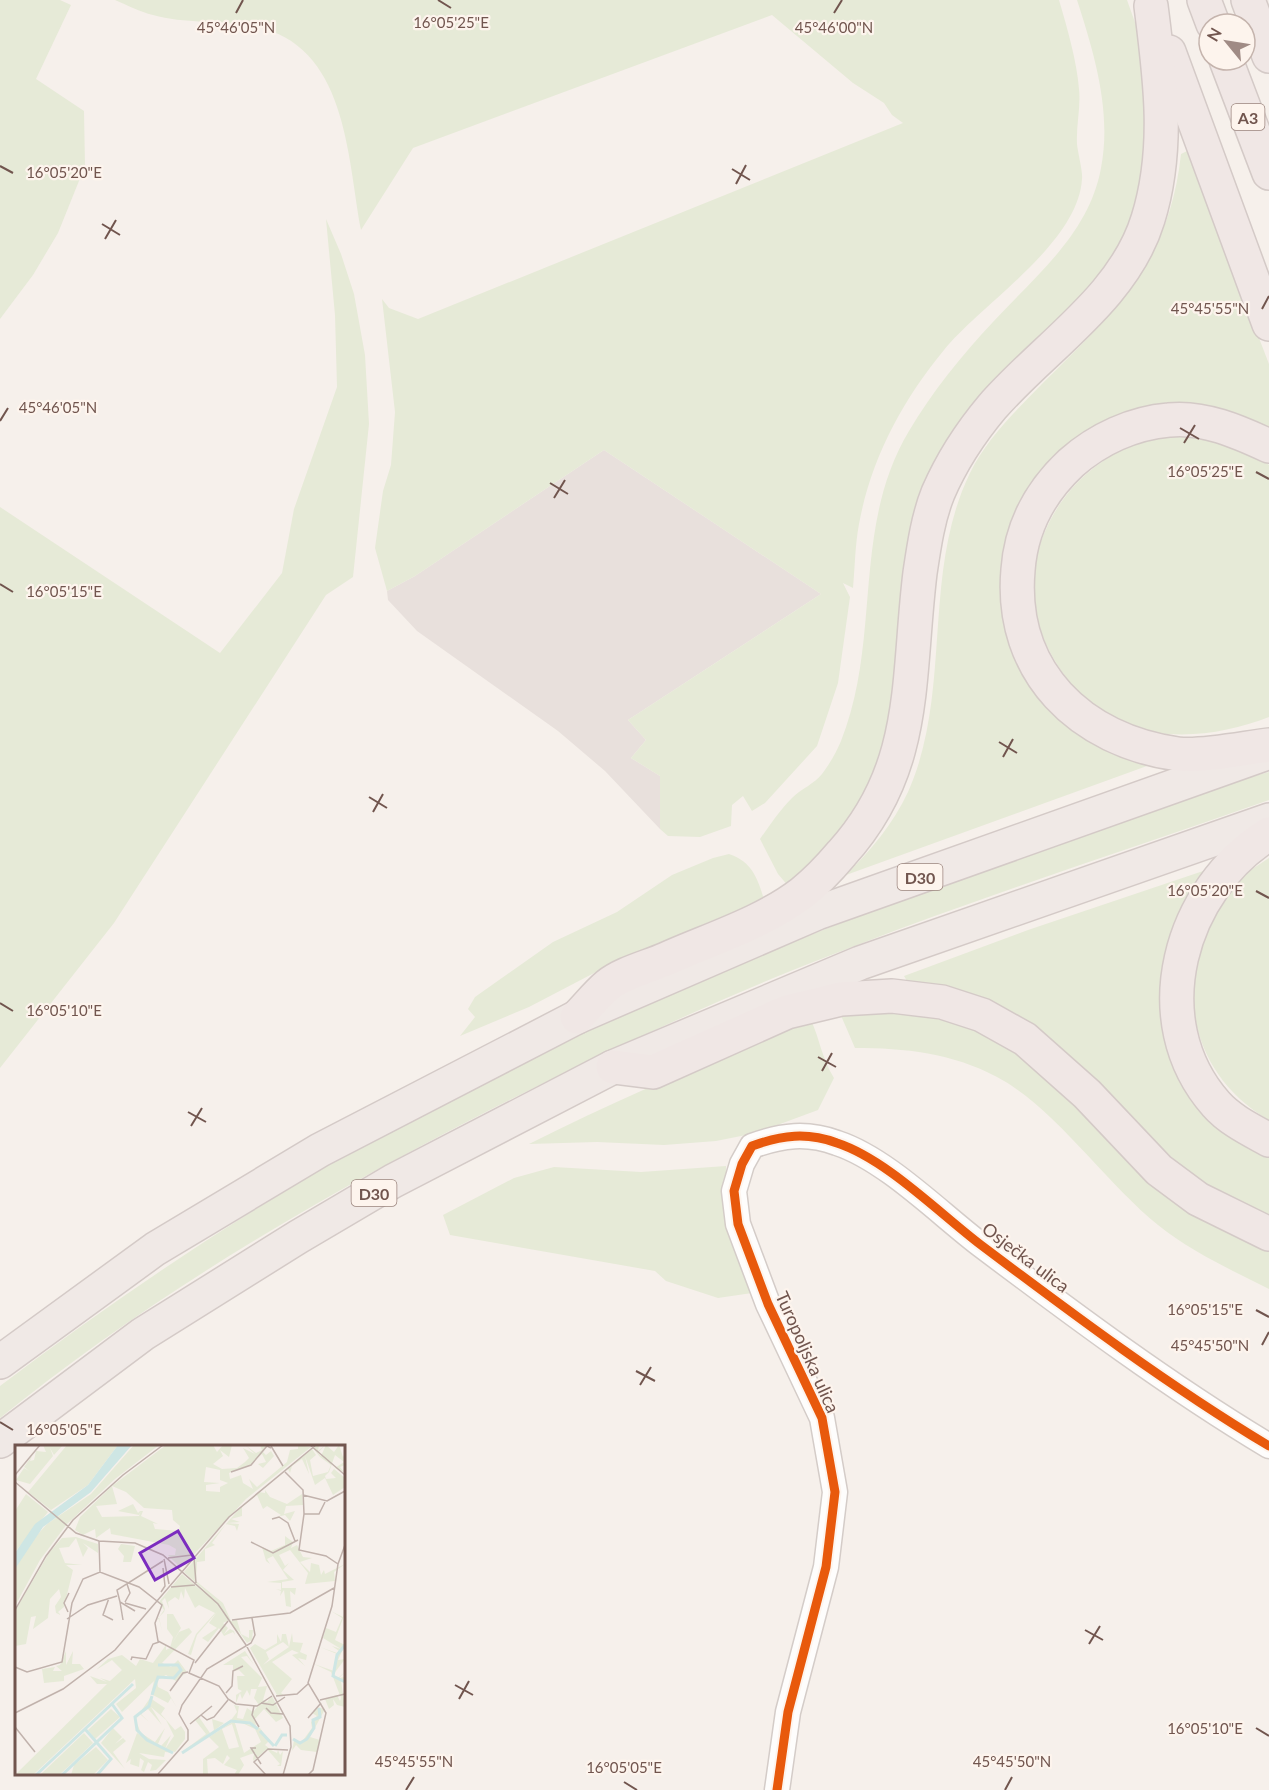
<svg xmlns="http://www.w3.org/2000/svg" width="1269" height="1790" viewBox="0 0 1269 1790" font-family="Lato,sans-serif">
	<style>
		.industrial { fill: #e8e0dc }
		.green { fill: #e6ead7 }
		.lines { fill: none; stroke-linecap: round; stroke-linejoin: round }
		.minor-casing { stroke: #d4ccc8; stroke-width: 27 }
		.trunk-casing { stroke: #d4cac7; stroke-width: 36 }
		.motorway-casing { stroke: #d4cac7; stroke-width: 36 }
		.minor { stroke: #fefdfc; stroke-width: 24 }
		.trunk { stroke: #f0e9e6; stroke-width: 33 }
		.motorway { stroke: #f0e7e5; stroke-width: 33 }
		.cycleway-casing { stroke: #fdf4ed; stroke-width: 13 }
		.cycleway { stroke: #e8590c; stroke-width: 9 }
		.ticks { fill: none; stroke: #71554e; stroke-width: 2 }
		.labels { text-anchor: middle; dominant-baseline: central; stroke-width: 4.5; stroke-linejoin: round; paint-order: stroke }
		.shield { fill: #fdf4ed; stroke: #9b857e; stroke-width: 1.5 }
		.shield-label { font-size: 16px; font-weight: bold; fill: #71554e }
		.street-label { font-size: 18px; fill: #71554e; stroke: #fdf4ed }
		.inset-river { fill: none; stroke: #cee6e4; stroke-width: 3 }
		.inset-road { fill: none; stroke: #c1b2ac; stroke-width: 1.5 }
		.view { fill: #7b2cbf; fill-opacity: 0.15; stroke: #7b2cbf; stroke-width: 3 }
		.inset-edge { fill: none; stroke: #71554e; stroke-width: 3 }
		.ticks-label { font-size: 15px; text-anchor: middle; fill: #71554e; stroke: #fdf4ed; stroke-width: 4.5; stroke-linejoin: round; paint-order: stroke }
	</style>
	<rect width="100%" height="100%" fill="#f6f0eb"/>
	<polygon class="industrial" points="604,450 821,594 628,720 646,740 631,758 660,776 660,829 605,771 558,731 417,631 388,600 387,591 415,576"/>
	<g class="green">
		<polygon points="0,0 60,0 71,5 36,79 84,111 85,166 58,233 33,275 0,319"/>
		<path d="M115,0h944c8,27 18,62 20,89 2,18 -3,36 -2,55 1,10 6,28 5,35 -4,65 -101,125 -138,171 -42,51 -73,109 -85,174 -4,21 -4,43 -6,64l-10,-5 7,14 -12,86 -21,63 -52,57 -13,8 -9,-15 -11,9 -1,21 -31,11 -32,-1 -8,-7v-53l-29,-18 15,-18 -18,-20 193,-126 -217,-144 -189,126 -28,15 -12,-43 8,-57 8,-26 4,-53 -13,-113 7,9 29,11 485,-196 -11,-8 -8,-12 -31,-20 -81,-68 -359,133 -52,82c-14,-75 -14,-187 -109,-204 -32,-6 -68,-2 -99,-11 -13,-3 -26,-10 -38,-15z"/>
		<path d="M1077,0h50l10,28 19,102 -35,125 -156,178 -60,249 -40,129 -76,76 -11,-13 -18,-35c10,-14 20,-29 32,-41 9,-9 22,-14 30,-24 7,-9 15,-23 19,-33 41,-102 10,-213 68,-310 23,-39 53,-76 84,-109 43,-47 96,-88 108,-154 11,-57 -7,-115 -24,-168z"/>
		<path d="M1187,151l82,213v66l-30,-15 -29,-6 -147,44 -54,180 138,133 -301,109c25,-25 47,-51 62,-83 45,-101 13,-218 62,-319 16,-33 43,-59 68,-85 74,-74 131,-123 143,-234z"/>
		<polygon points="326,219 341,254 354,294 365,355 369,424 353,577 326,595 114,923 0,1068 0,507 220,653 282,573 294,509 337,387 335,315"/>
		<path d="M1185,436c30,5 60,9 84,29v252c-43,17 -98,25 -142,8 -58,-22 -106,-100 -92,-162 8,-36 26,-68 55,-92 17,-14 37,-26 59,-32 11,-3 25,-2 36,-3z"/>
		<path d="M1269,772v28c-139,49 -280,94 -417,147 -127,48 -250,106 -370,167 -169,87 -334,184 -482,304v-32c158,-120 328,-229 507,-317 162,-80 329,-147 499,-207 87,-31 174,-66 263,-90z"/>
		<path d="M729,854c23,8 28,23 35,45l-145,61 -90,47 -69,29 15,-19 -7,-8 7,-12 78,-55 64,-30 55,-37 41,-17z"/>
		<path d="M1269,858v262c-91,-52 -100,-166 -29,-241 8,-8 20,-15 29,-21z"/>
		<path d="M1215,867l-51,142 105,144v66c-98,-38 -145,-121 -223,-184 -38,-30 -93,-39 -139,-54l-3,-5 124,-46z"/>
		<path d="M886,1008c54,7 87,15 134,45l249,194v42c-38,-19 -77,-37 -111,-64 -52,-42 -104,-118 -161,-148 -45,-24 -92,-29 -142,-29l-16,-37z"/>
		<path d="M811,1020c9,20 11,39 23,58l-16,32 -62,23 -40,8 -52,4 -67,-3 -68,2c92,-46 186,-86 282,-124z"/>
		<polygon points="726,1166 726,1186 752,1293 718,1298 666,1281 655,1271 450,1235 443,1215 514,1178 554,1167 641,1172"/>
	</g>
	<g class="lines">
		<defs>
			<path id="minor" d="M777,1790l11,-78 38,-145 9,-75 -13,-74 -54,-114 -30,-80 -4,-33 8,-27 10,-18c30,-11 55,-14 85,-3 49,16 102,70 144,102 93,70 188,141 288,201"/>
			<g id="trunk">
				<polyline points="0,1362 155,1249 320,1150 577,1017 817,913 1267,753"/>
				<polyline points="0,1441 143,1334 298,1237 393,1181 613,1067 860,963 1269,820"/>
			</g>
			<g id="motorway">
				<polyline points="1204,0 1213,24"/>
				<polyline points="1248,0 1269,56"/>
				<polyline points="1169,52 1269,324"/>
				<polyline points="1226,60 1269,173"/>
				<path d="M1269,446c-30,-14 -66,-30 -100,-26 -36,3 -71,19 -98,43 -31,29 -50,65 -53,107 -9,102 63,171 160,184 24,3 66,-6 91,-9"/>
				<path d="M1269,834c-89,55 -127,186 -53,270 14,16 35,26 53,36"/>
				<path d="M577,1017c10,-10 20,-23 31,-32 15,-12 40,-18 58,-26 45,-20 97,-36 136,-66 14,-11 29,-27 40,-40 77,-85 65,-175 78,-280 4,-27 8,-55 18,-80 13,-30 33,-61 54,-86 52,-60 132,-109 156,-188 22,-71 12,-142 3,-213"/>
				<polyline points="613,1067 653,1072 787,1012 841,999 892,996 942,1002 982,1015 1025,1039 1087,1094 1159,1170 1198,1199 1269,1234"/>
			</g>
		</defs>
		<use href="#minor" class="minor-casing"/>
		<use href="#trunk" class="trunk-casing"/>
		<use href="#motorway" class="motorway-casing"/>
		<use href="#minor" class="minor"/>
		<use href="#trunk" class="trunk"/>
		<use href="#motorway" class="motorway"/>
		<defs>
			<path id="cycleway" d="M777,1790l11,-78 38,-145 9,-75 -13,-74 -54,-114 -30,-80 -4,-33 8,-27 10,-18c30,-11 55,-14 85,-3 49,16 102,70 144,102 93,70 188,141 288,201"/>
		</defs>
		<use href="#cycleway" class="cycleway-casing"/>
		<use href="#cycleway" class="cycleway"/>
	</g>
	<path class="ticks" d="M438,0l13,8M236,13l7,-13M834,13l8,-13M0,166l13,7M732,169l18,11M736,184l10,-19M102,224l18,11M105,239l11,-19M1262,309l7,-13M0,421l8,-13M1180,428l19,11M1184,443l11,-18M1256,472l13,7M550,483l18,11M554,498l11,-18M0,584l13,8M999,742l18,11M1003,757l10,-18M369,797l18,11M373,812l10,-18M1256,891l13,7M0,1003l13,8M818,1057l18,10M822,1071l10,-18M188,1112l18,10M191,1126l11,-18M1256,1310l13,7M1262,1345l7,-13M636,1371l19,10M640,1385l11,-18M0,1422l13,8M1085,1630l18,10M1089,1644l11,-18M455,1685l18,10M459,1699l10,-18M1256,1728l13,8M624,1782l13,8M406,1790l8,-13M1005,1790l7,-13"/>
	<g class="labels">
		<g class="shield">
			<rect x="1231.5" y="104" width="33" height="26" rx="4.5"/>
			<rect x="897.5" y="864" width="45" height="26" rx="4.5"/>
			<rect x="351.5" y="1180" width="45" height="26" rx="4.5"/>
		</g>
		<g class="shield-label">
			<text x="1248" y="117">A3</text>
			<text x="920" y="877">D30</text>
			<text x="374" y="1193">D30</text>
		</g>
		<g class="street-label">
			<text transform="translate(1026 1257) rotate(37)">Osječka ulica</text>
			<text transform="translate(808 1352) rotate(66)">Turopoljska ulica</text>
		</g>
	</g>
	<g transform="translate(15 1445)">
		<rect width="330" height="330" fill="#f6f0eb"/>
		<path d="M28,0h20l-9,10 -4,-7 3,8 -23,28 -14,-4 8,-12 5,3 -5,-4 8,-11 -2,5 4,-1 2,-9 10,1zM52,0h51l-30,40 -37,25 -23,-18zM119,0h25l-44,34 -48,45 -27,36 -25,46v-37l14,-25 18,-20 44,-30zM151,0h47l4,7 6,-7h9l-3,12 -9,-7 3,6 -10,8 9,5 15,-1 8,-6 4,-4 -6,-10 12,6 -10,-9 11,8 6,-3 -2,-5h8l-5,7 3,3 5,-4 3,5 -11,12 -5,-4 8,-2 -4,-8 -11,10 -22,9 1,6 11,-4 2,8 10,6 -4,-10 8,8 30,-25 3,-12 8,-1v-4l13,2 -65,52 -65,69 -13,-13h7l1,-6 -7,-4 -58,-11 -1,-6 -14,10 -1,-9 -12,6 -8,-5 5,-13 32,-31 5,18 -21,2 6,11 37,-1 2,-5 -2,4 -21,-4 15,-7 5,9 2,-2h3l-2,5 17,8 -5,-1 2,6 24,2 1,-5 -7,-6 -1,-10 -28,-2 -18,-16 -14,-6zM191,22l14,3v10l8,3 -8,4v5l-14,-1v-6l14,-2 -16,-1zM304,0l-1,6 7,-6 -7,8 3,3 5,-11 8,7 5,-7 4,12 2,-4v12l-5,2 4,5 -9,-4 9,-6 -9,-7 -6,17 -4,4 1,3 10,-1 -5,-5 3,-4 11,9v9l-12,8 -8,-17 -10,7 -10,-29 4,18 -7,-15 -10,7 -2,7 -2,-4 -29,23 6,1v-3l5,7 17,7 15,-10 1,11 -17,1 -2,8 11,-3 -5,10 -5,-6 -8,2 4,-2 -14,-9 -4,3 -6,-14 -15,12v9l-11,3 9,3 -13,1 12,1 -2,7 -2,-5 -9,-2 -14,19 3,2 -10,4v12l-8,1 -1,19 27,22 8,18 6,-1 4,14 8,4v-8h4l-1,10 -5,3 -10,-14 7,15 -16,-26 -16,-19 17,21 -6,3 5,5 -4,6 6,-5 4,2 1,4 -2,-3 -9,4 -5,-8 -11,14 -6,-4 15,-10 -8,-5 8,-11 -20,23 -6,20 -3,-1 8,-20 19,-21 -16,-8 -4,3 -10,-20 -1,11 -3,-8 -2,9 -4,-3 -7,5 1,7 -4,-11 -3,3 3,8 -1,3 -5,5 3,14 -3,-12 -2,1 7,-10 -5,-8 23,-28 27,23 -26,-24 28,23 -27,-24 56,-64 72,-59 4,6 -6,5 3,16 15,-4 3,-7 -11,-8 -7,-9zM11,49l22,18 -33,40v-41zM270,91l8,6 -2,6 6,-3 6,12 9,1 -12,4 10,10 1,-9 8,2 2,10 3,-5 1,4 20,-10 -11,8 1,9 -30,3 3,-11 -18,-23 -11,5 6,11 4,-3 -6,7 11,10 -12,2v6h14l-1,7 -5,-4 1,16 -5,-1 -2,-16 -4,6 1,-5 -5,-2 5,1v-7l-14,-1 21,-3 -15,-23 -6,3 3,5 -4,-3 -4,-14 9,4 14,-6zM61,92l22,7v9l-15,-10 5,5 -5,9 -7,-19 -7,9 -10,1 6,15 17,2h-16l7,5 -9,37 -6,5 3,3 -5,-2 -1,-7 6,-9 -2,-8 -9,10 -2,19 -15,11 3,-13 -5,1 -5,27 -11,2v-35l34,-58 13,-15zM106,99l14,2 -4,16h-8l1,-6 -6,-7zM316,166l12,6 2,-4 -10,27 10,5 -7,15 7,-1 -12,16 5,3 7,-6 -6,6 6,-1v5l-4,-1 4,26 -8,-2 -4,-6 1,6 -5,4 -4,-10 12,-4 3,6 1,-3 -10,-26 -17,-8 20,7 3,-17 -17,-7 17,6 2,-2 -7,-5 9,3 -18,-11 3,-10 10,4 6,-14zM152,169h6l8,14 -10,17 8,-13 10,-4 3,4 -30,31 9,4 7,-7 9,12 -11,9 -10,-6 -9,5 1,7 10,5 9,16 -6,-10 -3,5 -17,-9 3,-13 -32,31 -6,-8 20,-16 -1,-9 -102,96h-18l92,-91h-10l-7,-8 17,6 -7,-4 10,3 12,-11 -10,-10 -16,10 12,-11 14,-4 14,11 4,-7 13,4 13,-18v5l4,-2 3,-11 -6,-8zM262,189l4,8 1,-8h4l3,13 3,-14 1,9 10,1 -3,9 7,3 -1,5 -8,-2 7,8 -13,-11 7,-2 -7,-3 -20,12 20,17 -11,14 4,3 -8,-1 -27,-47 5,-4 10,6 12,-7zM268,197l6,5 -26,18 6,-6 -3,-7zM51,206v14l7,-14 -1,13h8l4,5 -20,7v5l-20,2 -2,-14 13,-2 -2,4h9l-6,-5 4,-1zM230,206l9,14 -7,-9 -6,1 21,21 -4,9 9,-1 -4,14 4,2 5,-6 11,22 -7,4 -12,-13 -9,10 1,8 -5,-5 -20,-2 6,-8 -3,-7 5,1 -2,12 6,1 4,-11 6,4 6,-7 -5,-7 3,-9h-6l-1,7 -3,-6 -5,9 -2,-6 -4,10v-8l6,-4 -4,-2 -1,-13h8l-6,-6 -6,1v-6h-10zM135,253l15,10 -4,6 14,16 6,-4 4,6v7l-10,13 -12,-3 -17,-11 -7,-6 -2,-4 -1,-7 5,12 14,9 10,-14 -7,16 3,2 10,-11 -6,14 9,-13 -8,-16 -15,-13 11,18 -14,-16 -7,5 8,8 -9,-8 -5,6zM302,262l8,2 -15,28 10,3 -3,12 -16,-2 -5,-5 -4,6 2,-11 7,3 11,-15 -1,-6 6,-6 -5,-3zM96,264l9,8 -25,22 -7,-9zM184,272l11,16 4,-3 -2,-11 12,4 -34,26 -8,3 24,-18 -11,-14zM219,276l5,1 -4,1 9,30 17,-11 -6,-13 -15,-7 20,6 9,13 -4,4 6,5 6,3 1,-3 2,5 3,-4 -2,15h-4l3,-2 -13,-15 -14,12 1,-8 -14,5 4,7 -6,10h-4l3,-5 -13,-5 6,-7 -3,-3 -4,9 -8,-6 -8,1 1,16h-5v-16l16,-12 -10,-10 -11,7zM217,279l7,23 -10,2 -7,-20zM98,283l9,9 -7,7 8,-6 3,3 -13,11 12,17 -24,-26zM69,288l9,10 -24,23 -10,9h-19zM122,288l36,20 -8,-1 -1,5 -25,-4 10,6 17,1 -10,10 -6,1 2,-6 -4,-3 -4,10 -3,-2 3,-9 -4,-3 -1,9 -9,-3 1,-5 -5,4zM81,302l12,13 -15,15h-22l3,-10z" fill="#e6ead7" fill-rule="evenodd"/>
		<path d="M103,0h14l-41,47 -48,35 -28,42v-16l20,-29 53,-39z" fill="#cee6e4"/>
		<path class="inset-river" d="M330,200l-8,10 -4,21 12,6M137,250l6,-18 16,1 7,-8 -3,-5h-20M137,251l-3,10 -14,11 2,13 10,10 26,13M70,284l26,30 -14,16M245,286l14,15M278,294l7,4 7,-4 7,-11 -1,-8 7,-3 -1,-9M260,301l7,-11h5M167,308l49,-32 19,2 8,6M21,330l97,-91M47,330l60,-57 -10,-14"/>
		<path class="inset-road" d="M295,0l35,30M256,1l12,20M216,27l20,-7 16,-19 4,2M270,27l18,18 1,24 -5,36 27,6 12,8M0,30l25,-30M0,37l61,51 23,8M288,50l24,6 18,-10M289,69h15l6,-12M257,74l7,-2 9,6 7,18M84,96l1,31M84,96l36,2 28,12 55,49 28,41M236,97l22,11 25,-13M153,113l24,-3M179,113l2,25M149,114l5,25M156,142l24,-2M146,147l4,-6 -2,-18M94,153l-6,17 10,5M105,157l3,18M110,157l5,-9 -3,-9M110,158l21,6M0,165l31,-54 27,-36 50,-45 40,-30M120,166l-15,-9 -3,-12 46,-29M53,167l-4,-9 5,-10M52,174l21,-14 29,-9M217,175l58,-7 44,-25M231,200l44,81 1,21 -8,28M116,215l1,-3 14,2 7,-15 6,-2M180,218l33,-42M0,222l12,5 35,-10 10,-59 11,-24 17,-7 39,15 23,18 -7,18 3,18 36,19 -5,13 30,13 9,13 8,5 21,2 15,-10M155,246l13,-18 5,-1M211,248l6,-7 1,-15 10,-5M261,251l21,-2 11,-10M305,255l25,-6M246,258l12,2 12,-8M239,261l-2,9 7,12M251,263l5,5 12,1M0,268l48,-24 52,-39 114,-133 87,-72M186,270l6,5 7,-3 14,-17M293,273l13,-15M175,279l22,-18M0,282l20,25M241,303h-5l10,16M143,329l30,-34v-10l-9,-16 3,-9 25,-36 44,-26 4,-8 -3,-17M251,330l-12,-13 14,-13 20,1M293,330l5,-5 13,-57 -18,-30 24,-77 6,-42 7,-19"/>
		<path class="view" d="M163,86l16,27 -39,22 -15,-27z"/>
		<rect width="330" height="330" class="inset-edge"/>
	</g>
	<g class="ticks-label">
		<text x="451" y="28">16°05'25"E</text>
		<text x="236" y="33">45°46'05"N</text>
		<text x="834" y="33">45°46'00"N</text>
		<text x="64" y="178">16°05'20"E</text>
		<text x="1210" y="314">45°45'55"N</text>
		<text x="58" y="413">45°46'05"N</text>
		<text x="1205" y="477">16°05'25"E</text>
		<text x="64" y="597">16°05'15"E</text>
		<text x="1205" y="896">16°05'20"E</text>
		<text x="64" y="1016">16°05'10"E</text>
		<text x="1205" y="1315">16°05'15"E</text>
		<text x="1210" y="1351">45°45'50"N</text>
		<text x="64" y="1435">16°05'05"E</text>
		<text x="1205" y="1734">16°05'10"E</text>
		<text x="414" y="1767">45°45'55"N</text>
		<text x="1012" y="1767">45°45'50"N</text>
		<text x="624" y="1773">16°05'05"E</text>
	</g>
	<g transform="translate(1227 42) rotate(300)"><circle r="28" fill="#fdf4ed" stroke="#c5b4ad" stroke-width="1.5"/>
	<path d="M0-4.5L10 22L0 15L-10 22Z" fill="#a08b85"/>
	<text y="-9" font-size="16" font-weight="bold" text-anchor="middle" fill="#71554e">N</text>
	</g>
</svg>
